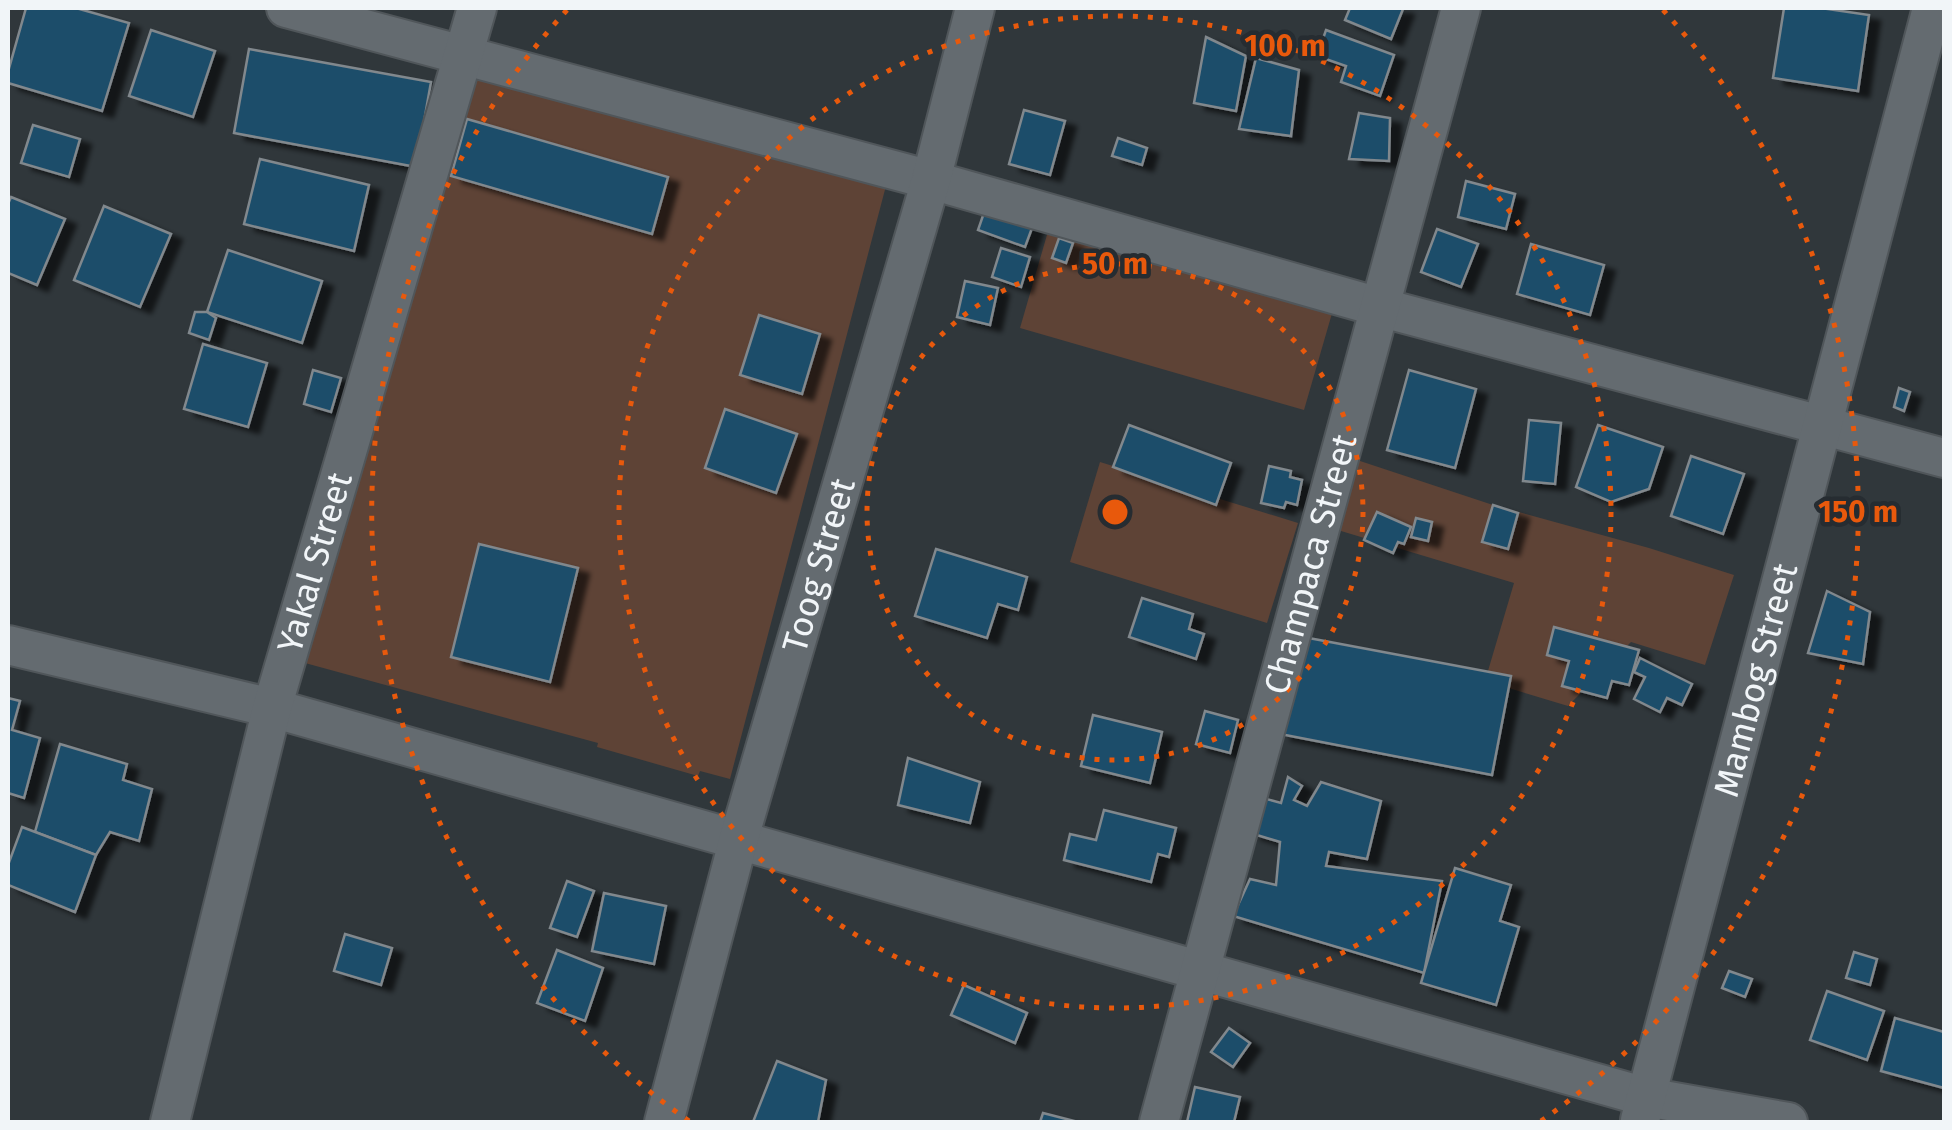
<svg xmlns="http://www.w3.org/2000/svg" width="1952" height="1130" viewBox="0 0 1952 1130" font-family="'Fira Sans',sans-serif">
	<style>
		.green { fill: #5e4336 }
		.building { fill: #1e4e6b; stroke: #81888d; stroke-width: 2.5; filter: url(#shadow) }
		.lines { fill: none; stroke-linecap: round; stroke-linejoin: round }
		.street-casing { stroke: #50565a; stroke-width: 42 }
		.street { stroke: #646b70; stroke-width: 38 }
		.ring { fill: none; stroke: #e8590c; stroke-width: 5; stroke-dasharray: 5 10 }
		.labels { text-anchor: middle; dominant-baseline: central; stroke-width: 9; stroke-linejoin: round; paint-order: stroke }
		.street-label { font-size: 35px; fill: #f1f5f8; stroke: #262c31 }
		.centre { fill: #e8590c; stroke: #262c31; stroke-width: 5 }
		.ring-label { font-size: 30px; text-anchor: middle; font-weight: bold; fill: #e8590c; stroke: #262c31; stroke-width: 9; stroke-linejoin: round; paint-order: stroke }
	</style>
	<defs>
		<filter id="shadow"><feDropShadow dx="11" dy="6" stdDeviation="2.5" flood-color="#0009"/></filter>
	</defs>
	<rect width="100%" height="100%" fill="#30373b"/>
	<g class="green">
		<polygon points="466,70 887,182 730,779 700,771 698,776 597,747 598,743 294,660"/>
		<polygon points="1051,221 1335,303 1304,410 1020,328"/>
		<polygon points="1351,458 1493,505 1649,548 1734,575 1705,665 1631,642 1568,706 1485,681 1514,583 1331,528"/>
		<polygon points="1100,462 1298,523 1267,623 1070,562"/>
	</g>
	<g class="building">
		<polygon points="26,8 76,8 129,23 102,111 8,83 8,72"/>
		<polygon points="1350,8 1399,8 1403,9 1391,39 1345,20"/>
		<polygon points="1784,8 1821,8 1869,15 1858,91 1773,78"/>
		<polygon points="151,30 215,51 193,117 129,96"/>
		<polygon points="1326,30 1394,55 1380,96 1341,82 1346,66 1317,56"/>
		<polygon points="1206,37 1246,56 1236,111 1194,103"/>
		<polygon points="249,49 431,82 416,167 234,133"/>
		<polygon points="1256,58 1299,70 1291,136 1239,129"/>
		<polygon points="1024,110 1065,121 1050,175 1009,164"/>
		<polygon points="1359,113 1390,118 1389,161 1349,159"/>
		<polygon points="467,119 668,177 652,234 451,176"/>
		<polygon points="33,125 80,139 69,177 21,163"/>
		<polygon points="1118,138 1147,148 1142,165 1112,156"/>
		<polygon points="260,159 369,185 354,251 244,224"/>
		<polygon points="1466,181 1515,194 1506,229 1458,217"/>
		<polygon points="11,197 65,219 37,285 8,273 8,204"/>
		<polygon points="987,204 1035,220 1025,247 978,230"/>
		<polygon points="104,206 171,234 140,307 74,280"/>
		<polygon points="1437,229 1478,244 1461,287 1421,272"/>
		<polygon points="1059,238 1073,243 1066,263 1052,258"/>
		<polygon points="1531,244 1604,265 1590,315 1517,294"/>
		<polygon points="1001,248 1030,257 1021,287 992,277"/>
		<polygon points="228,250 322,281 302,343 207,312"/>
		<polygon points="965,281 998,288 990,325 957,317"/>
		<polygon points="195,312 207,312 216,318 209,340 189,333"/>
		<polygon points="759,315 820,334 802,394 740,375"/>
		<polygon points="203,344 267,363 248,427 184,409"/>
		<polygon points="313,370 341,378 331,412 304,404"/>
		<polygon points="1409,370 1476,389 1455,468 1387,450"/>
		<polygon points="1899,388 1910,392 1904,411 1894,407"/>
		<polygon points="725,409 797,434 776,493 705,468"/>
		<polygon points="1529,420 1561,423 1555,484 1523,481"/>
		<polygon points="1129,425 1231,463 1216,505 1113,467"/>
		<polygon points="1598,425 1663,447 1649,489 1611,502 1576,487"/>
		<polygon points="1691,456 1744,474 1723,534 1671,516"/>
		<polygon points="1269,466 1291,471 1290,477 1302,480 1297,505 1286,502 1284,508 1261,503"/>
		<polygon points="1493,505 1518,513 1508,549 1482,542"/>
		<polygon points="1377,512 1411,527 1404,544 1398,542 1393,553 1364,540"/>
		<polygon points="1416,518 1432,522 1428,541 1411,537"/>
		<polygon points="479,544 578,568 550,682 451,657"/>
		<polygon points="936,549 1027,577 1018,610 998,604 987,638 915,616"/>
		<polygon points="1827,591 1870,612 1863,664 1808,653"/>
		<polygon points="1142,598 1193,614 1189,629 1204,634 1196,659 1129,637"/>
		<polygon points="1554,627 1639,650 1629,685 1612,681 1607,698 1562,686 1569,661 1547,655"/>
		<polygon points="1298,636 1511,676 1492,775 1280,734"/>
		<polygon points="1640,658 1692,684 1682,705 1667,698 1660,712 1634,699 1645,677 1634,672"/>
		<polygon points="8,698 20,701 12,730 40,738 24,798 8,793"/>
		<polygon points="1205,711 1238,720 1230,753 1196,744"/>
		<polygon points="1093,715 1162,732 1150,783 1081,766"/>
		<polygon points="60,744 127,764 123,780 152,789 139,841 110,832 96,855 35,832"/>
		<polygon points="908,758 980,782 970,823 898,805"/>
		<polygon points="1288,777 1302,786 1294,800 1307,806 1321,782 1381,801 1367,859 1329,852 1326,866 1442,881 1424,973 1233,916 1250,879 1276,885 1280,842 1250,833 1263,798 1281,803"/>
		<polygon points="1104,810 1176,828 1169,857 1158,854 1151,882 1064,860 1070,834 1096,840"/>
		<polygon points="22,827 96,855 75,912 8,885 8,865"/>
		<polygon points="1455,868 1511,885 1500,921 1519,927 1496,1005 1421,983"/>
		<polygon points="567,881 594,891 577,937 550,928"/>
		<polygon points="604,893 666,906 654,964 592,951"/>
		<polygon points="345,934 392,948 381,985 334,971"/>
		<polygon points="557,950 603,968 585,1021 537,1003"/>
		<polygon points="1854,952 1877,959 1870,985 1846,978"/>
		<polygon points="1729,971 1752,979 1745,997 1722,988"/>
		<polygon points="964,985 1027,1013 1015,1043 951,1015"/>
		<polygon points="1827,991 1884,1011 1867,1060 1810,1040"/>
		<polygon points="1895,1018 1944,1032 1944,1088 1881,1071"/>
		<polygon points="1229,1028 1250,1043 1233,1067 1211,1052"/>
		<polygon points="777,1061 826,1080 818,1122 753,1122"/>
		<polygon points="1195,1087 1240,1097 1234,1122 1187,1122"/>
		<polygon points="1043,1113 1078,1122 1040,1122"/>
	</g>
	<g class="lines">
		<defs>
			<g id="street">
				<polyline points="286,8 931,180 1379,307 1944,458"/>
				<polyline points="8,645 272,708 1646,1097 1788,1122"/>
				<path id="s1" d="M1640,1120l292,-1112"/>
				<path id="s2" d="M170,1122l102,-414 205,-700"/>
				<path id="s3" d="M664,1122l75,-284 192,-658 44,-172"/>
				<path id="s4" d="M1159,1122l302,-1114"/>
			</g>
		</defs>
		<use href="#street" class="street-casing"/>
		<use href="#street" class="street"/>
	</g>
	<g class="ring">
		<circle cx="1115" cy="512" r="248"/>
		<circle cx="1115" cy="512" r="496"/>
		<path d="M689 1121A743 743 0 0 1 567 10M1663 10A743 743 0 0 1 1541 1121"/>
	</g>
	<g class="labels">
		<g class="street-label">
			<text stroke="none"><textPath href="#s2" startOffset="578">Yakal Street</textPath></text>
			<text stroke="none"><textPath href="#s3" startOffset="578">Toog Street</textPath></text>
			<text stroke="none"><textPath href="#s4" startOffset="578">Champaca Street</textPath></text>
			<text stroke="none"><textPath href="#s1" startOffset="455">Mambog Street</textPath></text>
		</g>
	</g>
	<circle cx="1115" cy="512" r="15" class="centre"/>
	<g class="ring-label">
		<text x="1285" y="56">100 m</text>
		<text x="1115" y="274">50 m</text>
		<text x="1858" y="522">150 m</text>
	</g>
	<rect width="1952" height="1130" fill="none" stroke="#f1f5f8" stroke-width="20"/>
</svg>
